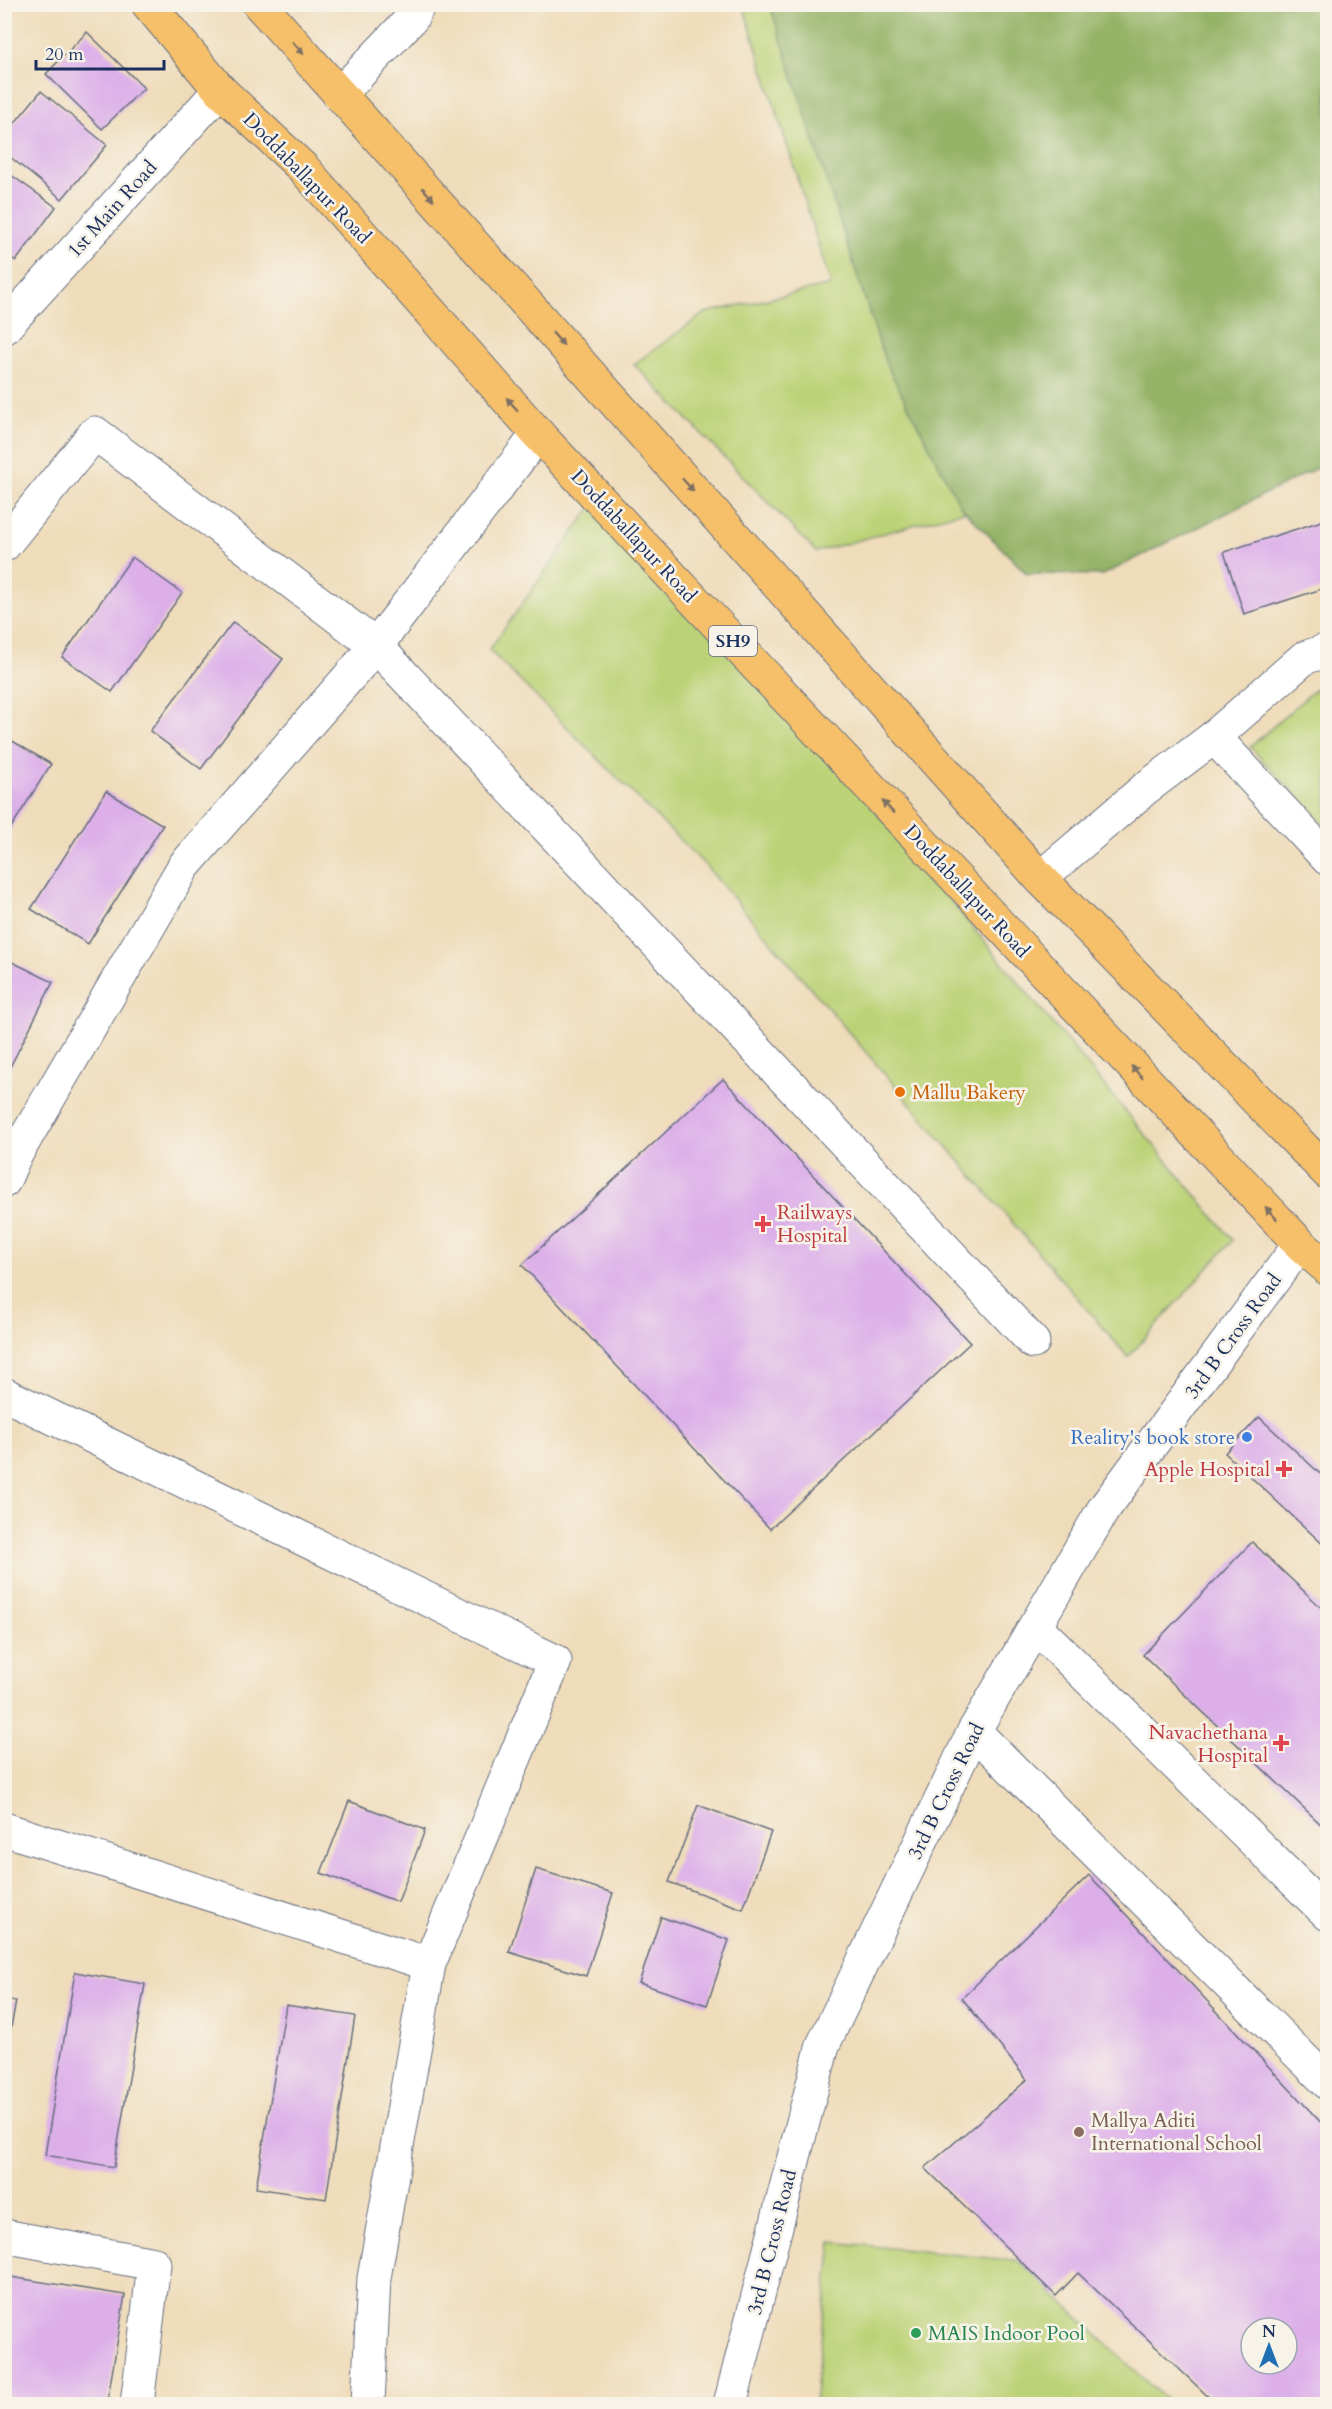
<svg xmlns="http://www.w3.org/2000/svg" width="1332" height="2409" viewBox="0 0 1332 2409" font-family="Cardo,serif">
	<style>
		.green { fill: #bcd276; stroke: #6c806a; stroke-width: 1.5 }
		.forest { fill: #95b467; stroke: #587262; stroke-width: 1.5 }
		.building { fill: #dcafe9; fill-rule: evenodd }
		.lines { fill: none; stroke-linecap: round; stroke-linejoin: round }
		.minor-casing { stroke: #656c7e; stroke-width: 35 }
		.major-casing { stroke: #656c7e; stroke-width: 35 }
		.minor { stroke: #fff; stroke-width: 33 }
		.major { stroke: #f6c06b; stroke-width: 33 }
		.oneway { fill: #7e7064 }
		.food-dot { fill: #e8710a; stroke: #f7f3e8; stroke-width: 2 }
		.health-dot { fill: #e0444e; stroke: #f7f3e8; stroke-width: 2 }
		.shop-dot { fill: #3f7fe0; stroke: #f7f3e8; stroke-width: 2 }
		.education-dot { fill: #8d6e63; stroke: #f7f3e8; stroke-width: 2 }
		.leisure-dot { fill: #2e9e5b; stroke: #f7f3e8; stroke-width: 2 }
		.labels { text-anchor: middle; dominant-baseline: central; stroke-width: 5; stroke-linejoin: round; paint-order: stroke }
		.shield { fill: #f7f3e8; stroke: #5d6a87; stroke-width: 1.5 }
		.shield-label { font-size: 18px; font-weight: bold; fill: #1b2f5e }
		.street-label { font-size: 20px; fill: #1b2f5e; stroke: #f7f3e8 }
		.food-label { font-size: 20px; fill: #c56008; stroke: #f7f3e8; text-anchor: start }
		.health-label { font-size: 20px; fill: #be3a42; stroke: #f7f3e8; text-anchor: end }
		.shop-label { font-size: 20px; fill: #366cbe; stroke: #f7f3e8; text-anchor: end }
		.education-label { font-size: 20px; fill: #785e54; stroke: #f7f3e8; text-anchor: start }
		.leisure-label { font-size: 20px; fill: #27864d; stroke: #f7f3e8; text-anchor: start }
	</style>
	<rect width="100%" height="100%" fill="#f7f3e8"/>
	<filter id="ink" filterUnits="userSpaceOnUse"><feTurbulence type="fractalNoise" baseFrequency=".0167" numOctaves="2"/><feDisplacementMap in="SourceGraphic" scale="12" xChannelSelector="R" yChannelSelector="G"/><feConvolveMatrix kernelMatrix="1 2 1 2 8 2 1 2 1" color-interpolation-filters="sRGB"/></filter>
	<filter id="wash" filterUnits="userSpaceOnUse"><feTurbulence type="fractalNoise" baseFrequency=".008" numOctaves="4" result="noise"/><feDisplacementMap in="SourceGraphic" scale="24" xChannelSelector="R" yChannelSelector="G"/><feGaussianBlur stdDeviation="1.35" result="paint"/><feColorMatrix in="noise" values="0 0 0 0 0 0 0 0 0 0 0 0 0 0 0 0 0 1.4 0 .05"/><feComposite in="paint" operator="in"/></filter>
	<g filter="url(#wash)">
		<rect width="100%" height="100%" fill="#efdcba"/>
		<g class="green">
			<polygon points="743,5 1327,5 1327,411 816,552 634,364 705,313 831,285"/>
			<polygon points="606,487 1233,1240 1128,1357 705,865 489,650"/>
			<polygon points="1327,679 1327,828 1250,747"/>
			<polygon points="832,2242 1019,2261 1170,2404 814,2404"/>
		</g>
		<polygon class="forest" points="770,5 1327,5 1327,463 1103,575 1027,574 961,507 886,364"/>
		<g id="blocks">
			<g class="building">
				<polygon points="87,32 144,88 102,129 46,74"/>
				<polygon points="41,91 107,145 62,199 4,152 4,136"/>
				<polygon points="4,170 56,207 16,261 4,253"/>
				<polygon points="1328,519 1328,587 1244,614 1224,552"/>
				<polygon points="132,557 182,593 112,692 62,657"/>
				<polygon points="233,622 283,659 201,769 150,731"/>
				<polygon points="4,736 51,764 4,839"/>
				<polygon points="106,791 163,825 88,944 31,909"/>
				<polygon points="4,958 53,982 4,1079"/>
				<polygon points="723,1079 970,1343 770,1529 522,1265"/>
				<polygon points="1259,1417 1328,1481 1328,1549 1225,1453"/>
				<polygon points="1252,1542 1328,1614 1328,1831 1143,1655"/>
				<polygon points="349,1801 425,1830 398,1902 321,1873"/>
				<polygon points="698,1805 771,1832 743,1909 669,1882"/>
				<polygon points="536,1869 613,1893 586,1976 509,1952"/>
				<path d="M1089,1875l239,255v274h-112l-138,-131 -22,23 -131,-128 102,-88 -65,-82zM1251,2328h36v36h-36z"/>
				<polygon points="661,1917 729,1940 707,2005 639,1983"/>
				<polygon points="75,1972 145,1984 114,2167 45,2155"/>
				<polygon points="4,1999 16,2001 6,2054 4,2053"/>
				<polygon points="286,2005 355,2016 326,2199 256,2188"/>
				<polygon points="4,2276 125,2295 107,2404 4,2404"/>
			</g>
		</g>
	</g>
	<g filter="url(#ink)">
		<use href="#blocks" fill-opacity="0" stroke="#656c7e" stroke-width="1.5"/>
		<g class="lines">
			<defs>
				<g id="minor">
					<polyline points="339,95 412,18 419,4"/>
					<polyline points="4,328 220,90"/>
					<polyline points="4,545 95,433 376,646 1033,1342"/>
					<polyline points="1214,737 1328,859"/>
					<polyline points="1040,878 1146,788 1214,737 1304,658 1328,650"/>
					<polyline points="4,1181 14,1158 184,866 376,646 538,434"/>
					<polyline points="4,1394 555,1661 429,1964"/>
					<polyline points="1035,1626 1328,1914"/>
					<polyline points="974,1731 1328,2083"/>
					<polyline points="4,1829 429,1964 374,2278 368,2404"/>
					<polyline points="4,2236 154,2264 137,2404"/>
					<polyline points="730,2404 823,2045 974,1731 1103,1510 1300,1244"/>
				</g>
				<g id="major">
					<polyline points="148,4 220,90 304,169 538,434 1300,1244 1328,1269"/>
					<polyline points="259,4 1040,878 1328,1173"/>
				</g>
			</defs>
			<use href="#minor" class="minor-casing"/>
			<use href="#major" class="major-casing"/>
			<use href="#minor" class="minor"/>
			<use href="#major" class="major"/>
		</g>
		<defs><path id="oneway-solid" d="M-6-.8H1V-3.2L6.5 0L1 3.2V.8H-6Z" transform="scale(1.5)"/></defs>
		<g class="oneway">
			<use href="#oneway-solid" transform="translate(298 48) rotate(49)"/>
			<use href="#oneway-solid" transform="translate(428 194) rotate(48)"/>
			<use href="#oneway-solid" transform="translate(558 339) rotate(48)"/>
			<use href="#oneway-solid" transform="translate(512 404) rotate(-131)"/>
			<use href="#oneway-solid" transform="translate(688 485) rotate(48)"/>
			<use href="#oneway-solid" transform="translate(888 807) rotate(-133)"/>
			<use href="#oneway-solid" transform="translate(1137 1072) rotate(-133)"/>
			<use href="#oneway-solid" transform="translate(1271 1213) rotate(-133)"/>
		</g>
	</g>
	<circle class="food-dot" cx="900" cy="1092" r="6"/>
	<g class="health-dot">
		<path d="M760 1215h6v6h6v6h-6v6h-6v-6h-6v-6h6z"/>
		<path d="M1281 1460h6v6h6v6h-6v6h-6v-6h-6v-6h6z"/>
		<path d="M1278 1734h6v6h6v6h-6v6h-6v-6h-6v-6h6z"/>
	</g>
	<circle class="shop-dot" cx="1247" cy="1437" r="6"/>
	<circle class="education-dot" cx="1079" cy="2132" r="6"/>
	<circle class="leisure-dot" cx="916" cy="2333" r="6"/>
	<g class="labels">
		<rect class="shield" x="709" y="626" width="48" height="30" rx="4.5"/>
		<g class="shield-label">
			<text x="733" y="641">SH9</text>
		</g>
		<g class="street-label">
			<text transform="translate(307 178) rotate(46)">Doddaballapur Road</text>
			<text transform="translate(112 209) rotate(-48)">1st Main Road</text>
			<text transform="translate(634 536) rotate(47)">Doddaballapur Road</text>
			<text transform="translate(967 891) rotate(47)">Doddaballapur Road</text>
			<text transform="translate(1233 1336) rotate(-54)">3rd B Cross Road</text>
			<text transform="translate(946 1791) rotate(-64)">3rd B Cross Road</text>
			<text transform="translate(772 2242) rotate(-76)">3rd B Cross Road</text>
		</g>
		<g class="food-label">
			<text x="912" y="1092">Mallu Bakery</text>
		</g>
		<g class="health-label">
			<text x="777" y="1212" text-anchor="start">Railways<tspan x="777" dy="23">Hospital</tspan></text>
			<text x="1270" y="1469">Apple Hospital</text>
			<text x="1268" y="1732">Navachethana<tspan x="1268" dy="23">Hospital</tspan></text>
		</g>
		<g class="shop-label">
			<text x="1235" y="1437">Reality's book store</text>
		</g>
		<g class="education-label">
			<text x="1091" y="2120">Mallya Aditi<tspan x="1091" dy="23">International School</tspan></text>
		</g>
		<g class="leisure-label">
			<text x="928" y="2333">MAIS Indoor Pool</text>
		</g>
	</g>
	<rect width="1332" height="2409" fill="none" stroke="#f7f3e8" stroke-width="24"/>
	<g transform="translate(1269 2346)"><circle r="28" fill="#f7f3e8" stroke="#9fa5b1" stroke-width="1.5"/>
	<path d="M0-4.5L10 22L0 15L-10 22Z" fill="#1f6fb2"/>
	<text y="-9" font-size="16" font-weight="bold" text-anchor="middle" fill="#1b2f5e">N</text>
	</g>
	<path d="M36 60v9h128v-9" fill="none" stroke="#1b2f5e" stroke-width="3"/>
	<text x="45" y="60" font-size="18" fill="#1b2f5e" stroke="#f7f3e8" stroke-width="4.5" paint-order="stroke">20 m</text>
</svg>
